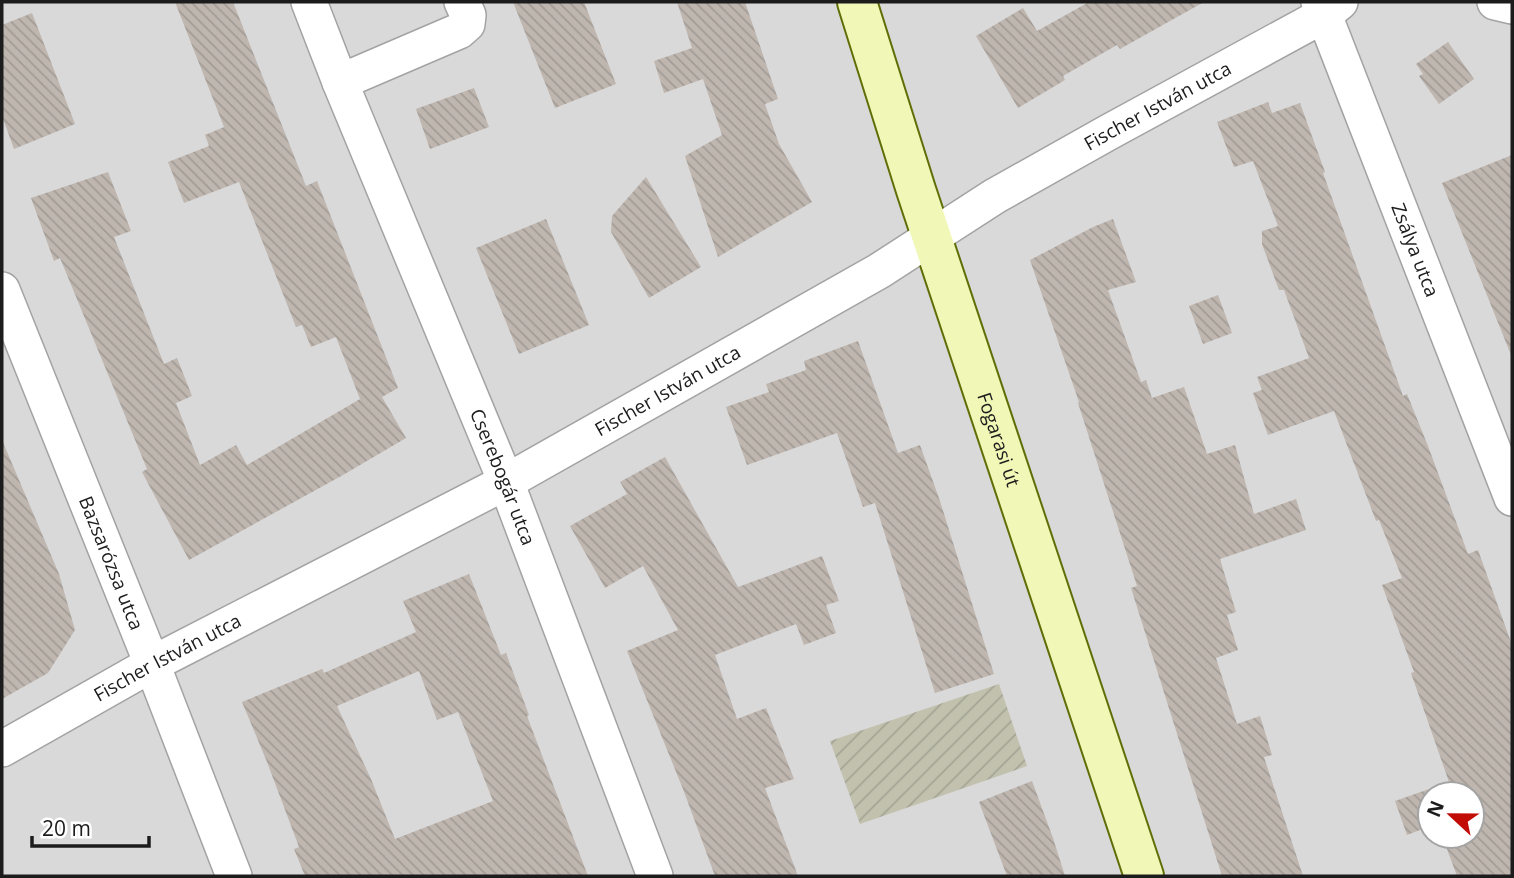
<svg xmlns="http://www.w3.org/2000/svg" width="1514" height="878" viewBox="0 0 1514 878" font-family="'Open Sans',sans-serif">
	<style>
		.residential { fill: #dad9d9; fill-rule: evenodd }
		.construction { fill: url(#construction-furrows) }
		.building { fill: url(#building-back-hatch); fill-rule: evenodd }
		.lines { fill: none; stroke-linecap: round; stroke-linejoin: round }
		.minor-casing { stroke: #a3a3a3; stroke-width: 38 }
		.secondary-casing { stroke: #606e08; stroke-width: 42 }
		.minor { stroke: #fff; stroke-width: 35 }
		.secondary { stroke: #f1f7b6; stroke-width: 38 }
		.labels { text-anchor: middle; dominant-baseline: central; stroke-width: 5; stroke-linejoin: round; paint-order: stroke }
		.street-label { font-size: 19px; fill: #1c1c1c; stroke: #fff }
	</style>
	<defs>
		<pattern id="construction-furrows" width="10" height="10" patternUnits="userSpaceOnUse" patternTransform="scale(1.75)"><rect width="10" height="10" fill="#c1c1ae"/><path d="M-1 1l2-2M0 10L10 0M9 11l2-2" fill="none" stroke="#a5a595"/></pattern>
		<pattern id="building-back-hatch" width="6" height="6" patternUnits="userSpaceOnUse" patternTransform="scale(1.75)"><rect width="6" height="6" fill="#beb6af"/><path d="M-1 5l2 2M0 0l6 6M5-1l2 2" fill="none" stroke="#a39c96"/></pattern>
	</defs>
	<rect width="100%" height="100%" fill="#edeae2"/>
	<path class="residential" d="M2,2h1510v874h-1510zM1430,794h42v42h-42z"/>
	<polygon class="construction" points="999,684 1027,766 860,824 830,741"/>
	<g class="building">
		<polygon points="175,2 233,2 306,186 317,181 398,388 382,397 406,438 343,475 189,560 142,472 147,469 60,258 54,261 31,198 108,172 131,231 114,237 164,364 177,358 192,396 176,403 200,465 236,445 247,465 360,399 336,337 311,347 302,325 296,327 239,182 184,203 168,162 209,146 205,135 224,127"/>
		<polygon points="513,2 584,2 616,84 555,108"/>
		<polygon points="677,2 745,2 778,99 765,104 779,144 812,202 718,257 685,156 722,135 703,79 664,93 654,61 692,48"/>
		<polygon points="1089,2 1204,2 1120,49 1117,45 1063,76 1065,80 1018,108 976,36 1023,8 1037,31"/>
		<polygon points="32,13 75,124 14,149 2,116 2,25"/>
		<polygon points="1448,42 1474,79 1439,104 1419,76 1423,74 1416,64"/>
		<polygon points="474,88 489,127 430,149 416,109"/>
		<polygon points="1268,102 1272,113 1300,103 1325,172 1323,173 1403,396 1407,394 1428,446 1468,554 1478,550 1512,645 1512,876 1457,876 1442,836 1472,836 1472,794 1430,794 1430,826 1407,835 1395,801 1449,782 1411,673 1414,672 1382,585 1402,578 1379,520 1376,521 1334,411 1268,435 1253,393 1262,390 1257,377 1309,358 1284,290 1279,290 1262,244 1262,231 1278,226 1253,161 1234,167 1217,122"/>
		<polygon points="1512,155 1512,355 1511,355 1442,183"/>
		<polygon points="646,177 701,267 649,298 611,232 612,216"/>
		<polygon points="546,219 589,325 519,354 476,248"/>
		<polygon points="1113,219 1136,282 1108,290 1141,382 1146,380 1152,398 1184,387 1207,454 1235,445 1254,514 1296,499 1306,530 1220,559 1236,612 1227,615 1238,650 1216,658 1237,724 1260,716 1272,755 1264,757 1303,876 1222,876 1131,588 1137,586 1078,403 1079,402 1030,260 1093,227"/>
		<polygon points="1218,295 1232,333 1203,344 1189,306"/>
		<polygon points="858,341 898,453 920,445 940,501 994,674 935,693 875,503 863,507 837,433 747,465 726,407 769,392 766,384 806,370 804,361"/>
		<polygon points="2,440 59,574 75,630 48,673 2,699"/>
		<polygon points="665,457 738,587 822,556 839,601 826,605 836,633 804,645 796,624 715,655 737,719 766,708 794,779 765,788 798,876 715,876 683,789 627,651 678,630 643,566 605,588 570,526 627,494 620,482"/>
		<path d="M469,574l32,81 5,-2 23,62 -2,1 61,160h-283l-11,-27 5,-2 -32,-85 -25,-60 80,-33 2,4 92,-41 -13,-31zM419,671l18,49 21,-8 35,89 -98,38 -24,-60 -34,-73z"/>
		<polygon points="1032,781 1053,838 1065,876 1007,876 979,802"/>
	</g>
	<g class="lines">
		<defs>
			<g id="minor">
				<path id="s1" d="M309,2l31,80 166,400 149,394"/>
				<path id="s2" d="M1319,2l193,496"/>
				<polyline points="1495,2 1512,6"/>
				<polyline points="340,82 459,31 467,24 468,15 462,2"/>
				<path id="s3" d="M2,290l150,374 82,212"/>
				<path id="s4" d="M2,749l150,-85 354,-182 373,-211 116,-75 114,-64 215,-117 16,-13"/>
			</g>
			<g id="secondary">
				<path id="s5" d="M857,2l59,188 228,686"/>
			</g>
		</defs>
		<use href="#minor" class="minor-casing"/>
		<use href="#secondary" class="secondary-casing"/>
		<use href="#minor" class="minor"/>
		<use href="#secondary" class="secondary"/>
	</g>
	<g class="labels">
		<g class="street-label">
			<text stroke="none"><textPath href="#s4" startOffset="1323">Fischer István utca</textPath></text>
			<text stroke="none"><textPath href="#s2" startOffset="266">Zsálya utca</textPath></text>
			<text stroke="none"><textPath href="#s4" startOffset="756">Fischer István utca</textPath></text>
			<text stroke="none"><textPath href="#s5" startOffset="460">Fogarasi út</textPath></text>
			<text stroke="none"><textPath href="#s1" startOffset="513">Cserebogár utca</textPath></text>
			<text stroke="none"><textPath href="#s3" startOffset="294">Bazsarózsa utca</textPath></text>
			<text stroke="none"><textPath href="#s4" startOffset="189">Fischer István utca</textPath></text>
		</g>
	</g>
	<rect width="1514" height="878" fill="none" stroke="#1c1c1c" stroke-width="7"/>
	<g transform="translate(1451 815) rotate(292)"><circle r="33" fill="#ffffff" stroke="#a4a4a4" stroke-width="2"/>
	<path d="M0-5L12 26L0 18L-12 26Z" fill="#c20d07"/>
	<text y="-10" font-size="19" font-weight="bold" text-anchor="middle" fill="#1c1c1c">N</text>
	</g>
	<path d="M32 836v10h117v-10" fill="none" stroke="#1c1c1c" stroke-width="3.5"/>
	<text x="42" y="836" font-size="21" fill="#1c1c1c" stroke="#ffffff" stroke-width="5" paint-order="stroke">20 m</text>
</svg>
